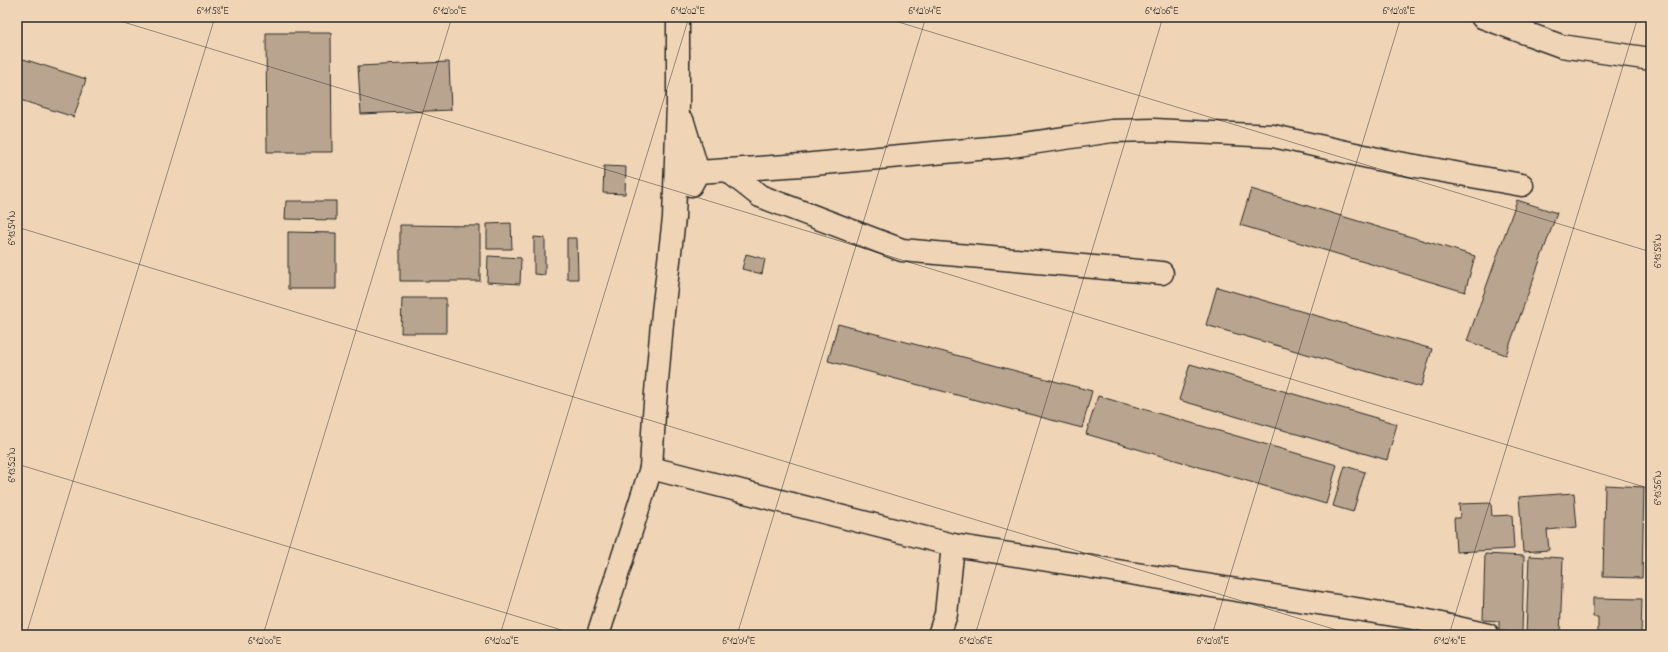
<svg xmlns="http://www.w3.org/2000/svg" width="1668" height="652" viewBox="0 0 1668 652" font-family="'Indie Flower',sans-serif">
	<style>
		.building { fill: #b9a58f; stroke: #2b2b2b }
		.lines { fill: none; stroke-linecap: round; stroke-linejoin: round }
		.street-casing { stroke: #2b2b2b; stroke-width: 25 }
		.street { stroke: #efd5b6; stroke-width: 22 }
		.ticks { fill: none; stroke: #2b2b2b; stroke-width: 1; stroke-opacity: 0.45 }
		.neatline { fill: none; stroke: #2b2b2b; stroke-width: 1.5 }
		.ticks-label { font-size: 10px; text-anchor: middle; fill: #2b2b2b }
	</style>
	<rect width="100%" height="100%" fill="#efd5b6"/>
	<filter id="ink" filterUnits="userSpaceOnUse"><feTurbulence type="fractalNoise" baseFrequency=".025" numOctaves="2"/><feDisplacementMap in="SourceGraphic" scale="8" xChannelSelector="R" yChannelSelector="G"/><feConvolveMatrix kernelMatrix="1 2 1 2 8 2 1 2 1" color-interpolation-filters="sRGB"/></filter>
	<g filter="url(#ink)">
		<g class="building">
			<polygon points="266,33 331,33 332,152 267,152"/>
			<polygon points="17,57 86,79 74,117 17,99"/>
			<polygon points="449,62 451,110 361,114 358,66"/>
			<polygon points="604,166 626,167 625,194 603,193"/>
			<polygon points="1251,189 1475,256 1465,292 1240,225"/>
			<polygon points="1517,200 1557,213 1506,355 1467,341"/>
			<polygon points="286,201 336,201 336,220 285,219"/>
			<polygon points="511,223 512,249 487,249 487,224"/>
			<polygon points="400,225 480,226 480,281 400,281"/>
			<polygon points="288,232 336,233 336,289 288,289"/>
			<polygon points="534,237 545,238 545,275 534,274"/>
			<polygon points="567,238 577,238 578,279 567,279"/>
			<polygon points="746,254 765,259 762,274 742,269"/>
			<polygon points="488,256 521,258 520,284 487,282"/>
			<polygon points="1217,287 1432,349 1421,387 1206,325"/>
			<polygon points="402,298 446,298 446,333 401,333"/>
			<polygon points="838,324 1092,391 1082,428 828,361"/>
			<polygon points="1190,364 1397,424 1387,460 1179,400"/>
			<polygon points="1098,396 1337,465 1326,504 1086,434"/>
			<polygon points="1345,466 1365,472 1353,512 1333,506"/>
			<polygon points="1605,485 1644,487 1642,578 1603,577"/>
			<polygon points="1574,493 1577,527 1547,530 1549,550 1523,552 1519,497"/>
			<polygon points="1491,503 1492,516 1512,515 1514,549 1456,552 1454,518 1460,518 1459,504"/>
			<polygon points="1485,554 1524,556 1522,632 1499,631 1499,621 1483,620"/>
			<polygon points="1529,556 1563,558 1560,635 1526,635"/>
			<polygon points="1593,598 1642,599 1641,635 1598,635 1598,617 1593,617"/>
		</g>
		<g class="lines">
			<defs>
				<g id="street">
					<polyline points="1482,17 1561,46 1651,59"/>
					<polyline points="683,122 698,172 691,185"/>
					<polyline points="727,170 760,196 902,250 1162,273"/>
					<polyline points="698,172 802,165 1011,146 1112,131 1154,130 1273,136 1382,160 1522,185"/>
					<polyline points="651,468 953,545 1419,619 1488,635"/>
					<polyline points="598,635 651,468 654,415 663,312 674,218 678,104 678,17"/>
					<polyline points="939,635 946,614 953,545"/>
				</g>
			</defs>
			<use href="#street" class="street-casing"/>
			<use href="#street" class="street"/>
		</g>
	</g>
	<path class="ticks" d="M107,17l1544,472M882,17l769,235M17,227l1336,408M17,464l561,171M26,635l189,-618M263,635l189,-618M500,635l189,-618M737,635l189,-618M975,635l188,-618M1212,635l189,-618M1449,635l189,-618"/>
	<rect width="1668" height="652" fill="none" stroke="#efd5b6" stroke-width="44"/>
	<rect x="22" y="22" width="1624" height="608" class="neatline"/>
	<g class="ticks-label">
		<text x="213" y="14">6°11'58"E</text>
		<text x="450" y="14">6°12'00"E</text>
		<text x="688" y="14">6°12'02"E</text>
		<text x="925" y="14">6°12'04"E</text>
		<text x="1162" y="14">6°12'06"E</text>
		<text x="1399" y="14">6°12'08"E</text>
		<text transform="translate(11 228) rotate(-90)" y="4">6°13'54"N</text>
		<text transform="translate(1657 251) rotate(-90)" y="4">6°13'58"N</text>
		<text transform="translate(11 465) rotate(-90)" y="4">6°13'52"N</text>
		<text transform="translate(1657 488) rotate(-90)" y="4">6°13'56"N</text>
		<text x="265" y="644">6°12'00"E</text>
		<text x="502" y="644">6°12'02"E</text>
		<text x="739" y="644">6°12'04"E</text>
		<text x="976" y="644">6°12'06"E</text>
		<text x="1213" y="644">6°12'08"E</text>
		<text x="1450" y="644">6°12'10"E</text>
	</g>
</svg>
